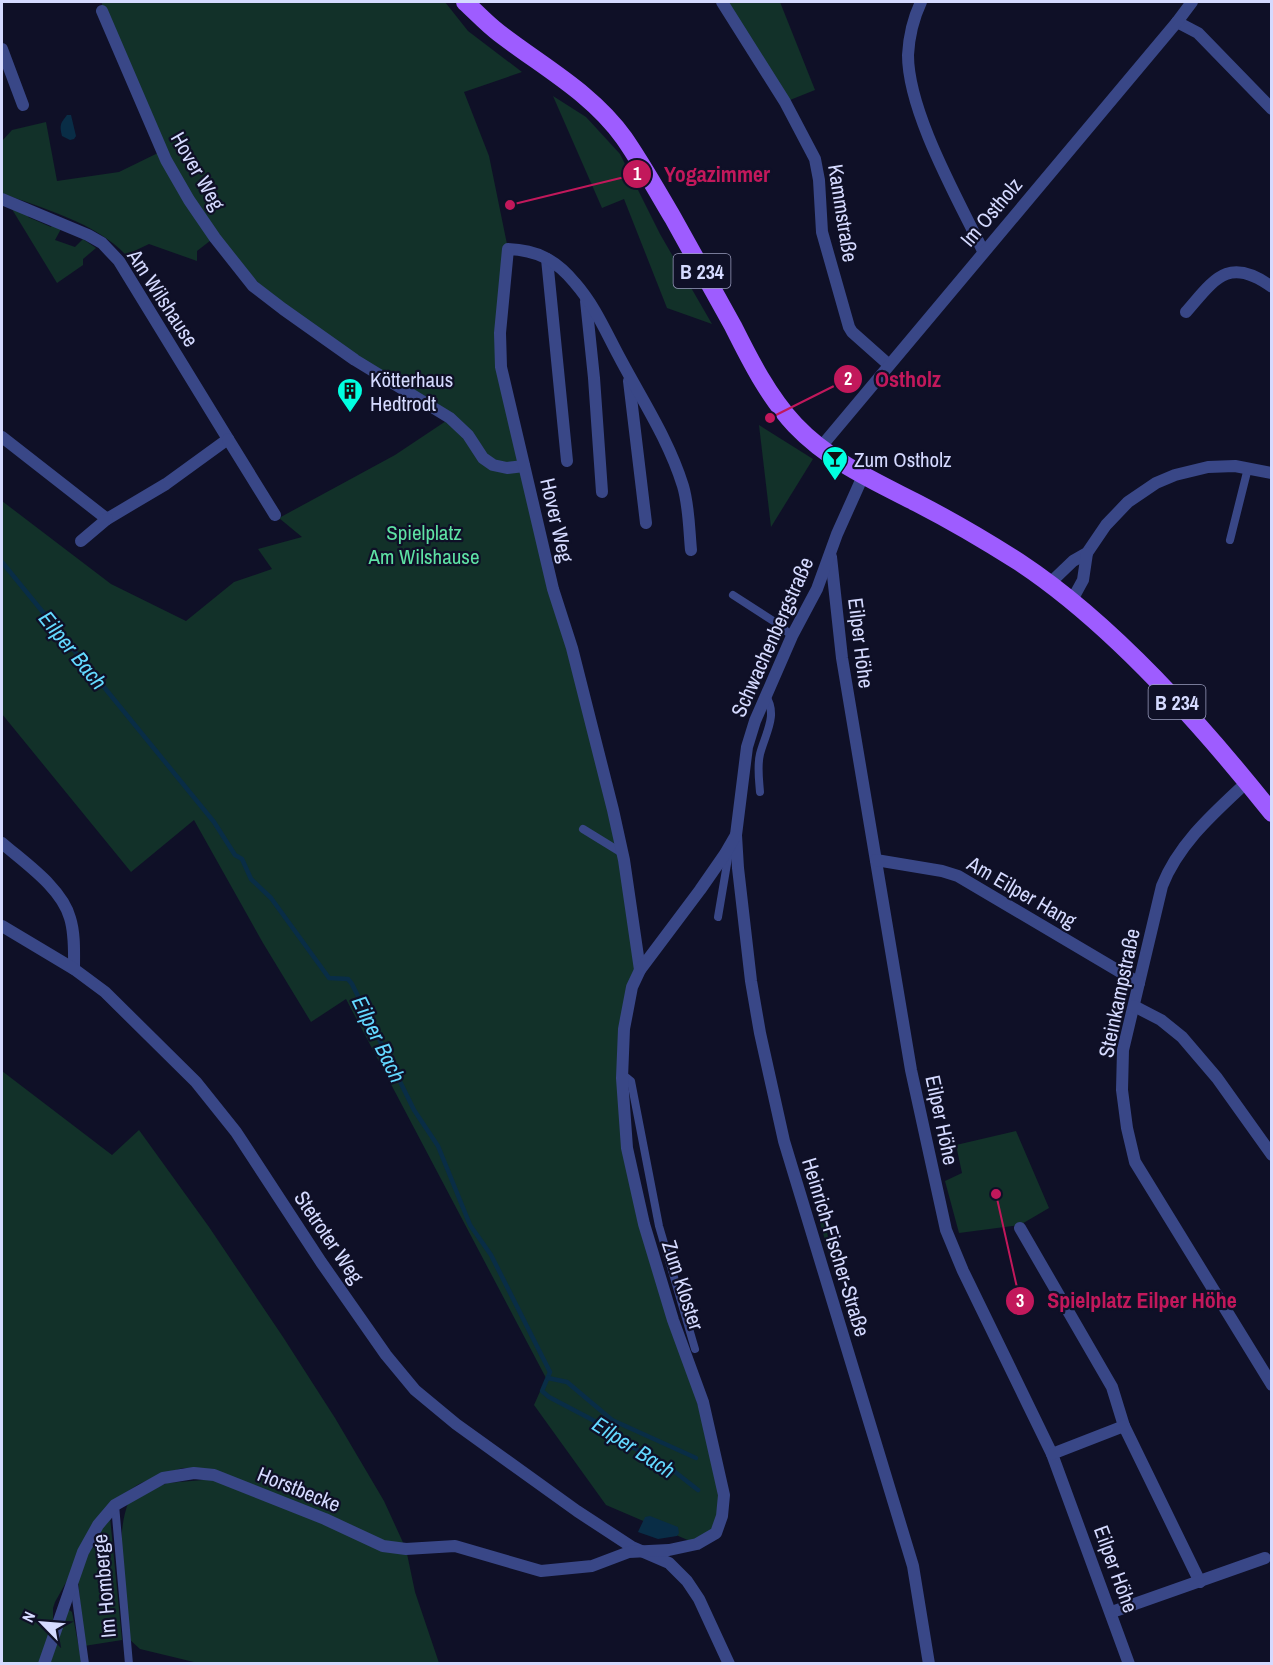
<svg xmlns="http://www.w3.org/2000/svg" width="1273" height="1665" viewBox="0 0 1273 1665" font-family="'Archivo Narrow',sans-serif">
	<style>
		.green { fill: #123129 }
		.water { fill: #092d46 }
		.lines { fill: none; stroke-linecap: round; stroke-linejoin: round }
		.stream { stroke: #092d46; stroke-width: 4.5 }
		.service { stroke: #394787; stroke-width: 8 }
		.minor { stroke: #394787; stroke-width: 12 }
		.primary { stroke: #9e5cff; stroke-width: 18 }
		.labels { text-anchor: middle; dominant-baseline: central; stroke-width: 4.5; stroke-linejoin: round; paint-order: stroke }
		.shield { fill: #0f1027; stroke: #9a9dbe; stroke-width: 1.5 }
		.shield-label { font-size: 20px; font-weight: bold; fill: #d5daff }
		.street-label { font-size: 21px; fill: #d5daff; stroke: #0f1027 }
		.poi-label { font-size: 21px; fill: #d5daff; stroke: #0f1027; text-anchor: start }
		.park-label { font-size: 21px; fill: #5ee2a4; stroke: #0f1027 }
		.water-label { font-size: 22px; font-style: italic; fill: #63d9ff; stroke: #0f1027 }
		.leader { fill: none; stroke: #c2185b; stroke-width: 2 }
		.callout-dot { fill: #c2185b; stroke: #0f1027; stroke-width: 2 }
		.mark-label { font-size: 18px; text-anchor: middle; font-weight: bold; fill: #fff }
		.callout-label { font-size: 22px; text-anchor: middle; font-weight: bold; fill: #c2185b; stroke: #0f1027; stroke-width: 4.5; stroke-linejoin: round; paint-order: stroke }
	</style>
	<rect width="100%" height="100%" fill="#0f1027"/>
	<g class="green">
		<path d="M102,2h343l23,29 54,41 -58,20 25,64 19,93 -7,118 112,443 27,160 -16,59 3,119 46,172 51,175 -8,38 -19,11 -91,-39 -72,-100 12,-27 -200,-379 -35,23 -48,-79 -69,-123 -63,52 -129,-158v-213l109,83 75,37 48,-39 38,-13 -14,-20 44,-12 -23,-19 116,-63 54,-36 -166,-110 -68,-72 -18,14v10l-48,-17 -23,11c-31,-33 -83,-46 -124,-62v-52l10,-11 34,-8 11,59 62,-9 43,-21 -60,-140z"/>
		<polygon points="722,2 780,2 815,90 785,102"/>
		<polygon points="553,96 586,117 620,154 660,234 712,324 667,308 624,199 602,208"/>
		<polygon points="7,201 31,210 28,217 51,227 54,221 61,229 55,240 75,247 83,239 96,248 83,259 83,265 57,283"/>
		<polygon points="759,425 813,459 771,527"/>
		<path d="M2,1071l110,84 27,-25 70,97 74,110 52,81 49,83 22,48 9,43 24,71h-241l-58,-14 -11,-10c-3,-40 -16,-100 0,-138l38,-18 36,-3 1,-10 -21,-2 -21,6 -23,10 -28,18 -56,100 -2,6v17l-14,38h-37z"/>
		<polygon points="1016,1131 1049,1208 1020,1225 959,1233 945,1181 962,1173 956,1145"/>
		<polygon points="815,1177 830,1246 829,1253 807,1180"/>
		<polygon points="110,1517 122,1640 84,1646 78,1579 86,1556 101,1526"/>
		<polygon points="68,1609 72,1612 82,1663 50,1664"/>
	</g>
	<g class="water">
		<path d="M67,115h4l5,21 -2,3 -4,1 -8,-4c-3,-12 -1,-13 5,-21z"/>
		<polygon points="650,1516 678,1527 679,1533 677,1536 658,1539 638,1532 645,1517"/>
	</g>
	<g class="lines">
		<g class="stream">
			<polyline points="2,562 214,822 235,855 242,859 251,879 271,898 329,978 348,979 352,984 414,1110 438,1146 470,1225 491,1255 550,1372 542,1391 549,1397 606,1427 634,1448 670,1468 698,1490"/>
			<polyline points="548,1378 567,1382 612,1420 696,1458"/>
		</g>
		<g class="service">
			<polyline points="1230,540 1248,468"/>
			<polyline points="733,595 778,624 792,636"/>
			<path d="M760,792c-1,-13 -3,-26 0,-38 5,-20 19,-40 5,-59"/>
			<polyline points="583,829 622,853"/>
			<polyline points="718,917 729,852"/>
			<polyline points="622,1078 626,1077 631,1081 659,1226 695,1349"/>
			<polyline points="115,1505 129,1664"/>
			<polyline points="74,1584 85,1664"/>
		</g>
		<g class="minor">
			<polyline points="722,2 785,102 815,159 819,180 822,232 849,327 852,332 888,364"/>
			<path d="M921,2c-8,17 -12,34 -13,53 0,57 50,144 75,196"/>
			<polyline points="102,11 166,160 189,200 215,238 253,286 283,309 355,360 450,418 468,435 483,458 493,465 507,468 524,466"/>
			<polyline points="1177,22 1198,33 1272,109"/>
			<polyline points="2,49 23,105"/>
			<polyline points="2,199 88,235 102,243 119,261 228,439 166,484 107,519 2,437"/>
			<polyline points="547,259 567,461"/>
			<polyline points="586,301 594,378 602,492"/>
			<path d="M1186,312c28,-32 42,-57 86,-25"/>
			<polyline points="629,381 646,523"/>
			<polyline points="228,439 275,515"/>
			<polyline points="820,448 1177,22 1192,2"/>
			<polyline points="81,541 107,519"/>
			<polyline points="831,557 842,658 911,1070 946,1230 963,1271 1052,1454 1129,1664"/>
			<polyline points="1049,584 1073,561 1087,553 1106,525 1128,502 1156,483 1175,475 1208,467 1235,466 1272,473"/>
			<polyline points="1071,602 1083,580 1087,553"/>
			<path d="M1247,782c-33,31 -68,61 -85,104l-39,164 -1,40 5,38 8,34 137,223"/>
			<polyline points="736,835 738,868 751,981 760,1033 784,1141 913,1566 929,1664"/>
			<path d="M2,843c23,20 60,45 68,75 5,16 4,34 4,51"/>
			<polyline points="876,860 942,871 958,876 1139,983"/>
			<polyline points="2,926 74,969 105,992 196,1082 236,1132 321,1262 386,1355 415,1390 456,1424 577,1511 632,1547 669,1563 687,1581 699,1599 729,1664"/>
			<path d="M640,970l-16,-110 -11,-50 -41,-162 -19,-59 -52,-222 -1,-34 8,-84c29,1 48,11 67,34 21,24 32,52 47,79 22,41 47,79 61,124 6,20 6,43 8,64"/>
			<polyline points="1134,1006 1161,1020 1182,1037 1217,1078 1272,1155"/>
			<polyline points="1020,1228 1112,1387 1124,1426"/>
			<polyline points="1052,1454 1124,1426 1200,1582"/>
			<polyline points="1112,1612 1265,1558"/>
			<polyline points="44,1664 83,1552 98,1525 115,1505 163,1478 194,1473 214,1475 325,1519 383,1546 406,1549 455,1546 541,1571 592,1566 629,1552 669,1550 697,1544 716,1533 722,1516 724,1495 703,1402 673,1320 644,1224 627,1148 622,1078 624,1029 632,987 640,970 700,890 725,854 736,835 747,747 755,721 792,636 817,589 837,534 863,476"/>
		</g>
		<path class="primary" d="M465,2c11,10 22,22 34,31 44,34 93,60 125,105 18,26 33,53 49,80 20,36 40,72 60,108 17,34 35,70 62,99 34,36 79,56 122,78 35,18 69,38 102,59 94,62 183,163 253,251"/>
	</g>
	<defs>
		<symbol id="building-pin" viewBox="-11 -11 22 30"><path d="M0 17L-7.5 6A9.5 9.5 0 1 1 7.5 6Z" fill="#01ffe0" stroke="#0f1027"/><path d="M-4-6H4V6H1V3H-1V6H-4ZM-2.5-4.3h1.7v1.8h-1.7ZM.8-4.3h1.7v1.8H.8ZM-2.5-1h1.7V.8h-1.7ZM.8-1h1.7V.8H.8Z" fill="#111"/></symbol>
		<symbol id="bar-pin" viewBox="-11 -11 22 30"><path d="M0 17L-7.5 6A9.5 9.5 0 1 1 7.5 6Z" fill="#01ffe0" stroke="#0f1027"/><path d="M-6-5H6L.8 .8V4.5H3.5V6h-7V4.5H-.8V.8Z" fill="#111"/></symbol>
	</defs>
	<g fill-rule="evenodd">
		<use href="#building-pin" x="335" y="376" width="30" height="40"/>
		<use href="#bar-pin" x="820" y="444" width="30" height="40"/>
	</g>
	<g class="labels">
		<g class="shield">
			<rect x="673.5" y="254" width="57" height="34" rx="4.5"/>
			<rect x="1148.5" y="685" width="57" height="34" rx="4.5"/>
		</g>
		<g class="shield-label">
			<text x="702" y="271">B 234</text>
			<text x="1177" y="702">B 234</text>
		</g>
		<g class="street-label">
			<text transform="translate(198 171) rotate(60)">Hover Weg</text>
			<text transform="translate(991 212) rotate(-50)">Im Ostholz</text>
			<text transform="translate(843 213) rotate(81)">Kammstraße</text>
			<text transform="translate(163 298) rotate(57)">Am Wilshause</text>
			<text transform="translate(557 520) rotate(77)">Hover Weg</text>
			<text transform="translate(772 637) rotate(-66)">Schwachenbergstraße</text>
			<text transform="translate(861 643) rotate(83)">Eilper Höhe</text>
			<text transform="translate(1022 892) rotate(30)">Am Eilper Hang</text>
			<text transform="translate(1119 993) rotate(-78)">Steinkampstraße</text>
			<text transform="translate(942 1120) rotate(78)">Eilper Höhe</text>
			<text transform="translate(329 1237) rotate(56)">Stetroter Weg</text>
			<text transform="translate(836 1247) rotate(73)">Heinrich-Fischer-Straße</text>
			<text transform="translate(683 1285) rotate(72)">Zum Kloster</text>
			<text transform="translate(299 1489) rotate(22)">Horstbecke</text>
			<text transform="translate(1116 1569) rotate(70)">Eilper Höhe</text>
			<text transform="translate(104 1586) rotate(-95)">Im Homberge</text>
		</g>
		<g class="poi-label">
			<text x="370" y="379">Kötterhaus<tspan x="370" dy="24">Hedtrodt</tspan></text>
			<text x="854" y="459">Zum Ostholz</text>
		</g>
		<g class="park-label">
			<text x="424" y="532">Spielplatz<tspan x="424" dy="24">Am Wilshause</tspan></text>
		</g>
		<g class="water-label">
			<text transform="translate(73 650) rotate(51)">Eilper Bach</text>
			<text transform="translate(379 1039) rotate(64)">Eilper Bach</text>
			<text transform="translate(634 1447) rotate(33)">Eilper Bach</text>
		</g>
	</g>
	<path class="leader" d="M510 205L637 174M770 418L848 379M996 1194L1020 1301"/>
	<g class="callout-dot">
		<circle cx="510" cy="205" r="6"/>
		<circle cx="770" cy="418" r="6"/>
		<circle cx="996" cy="1194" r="6"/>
		<circle cx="637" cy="174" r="15"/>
		<circle cx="848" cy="379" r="15"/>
		<circle cx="1020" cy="1301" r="15"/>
	</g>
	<g class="mark-label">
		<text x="637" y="180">1</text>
		<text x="848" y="385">2</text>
		<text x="1020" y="1307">3</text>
	</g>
	<g class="callout-label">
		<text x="717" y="182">Yogazimmer</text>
		<text x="908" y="387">Ostholz</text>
		<text x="1142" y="1308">Spielplatz Eilper Höhe</text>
	</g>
	<rect width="1273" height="1665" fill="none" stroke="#d5daff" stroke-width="6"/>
	<g transform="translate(42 1623) rotate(295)" stroke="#0f1027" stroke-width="4.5" paint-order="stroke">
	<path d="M0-4.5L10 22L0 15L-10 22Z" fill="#d5daff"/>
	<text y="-9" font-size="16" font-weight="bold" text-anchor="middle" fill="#d5daff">N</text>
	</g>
</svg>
